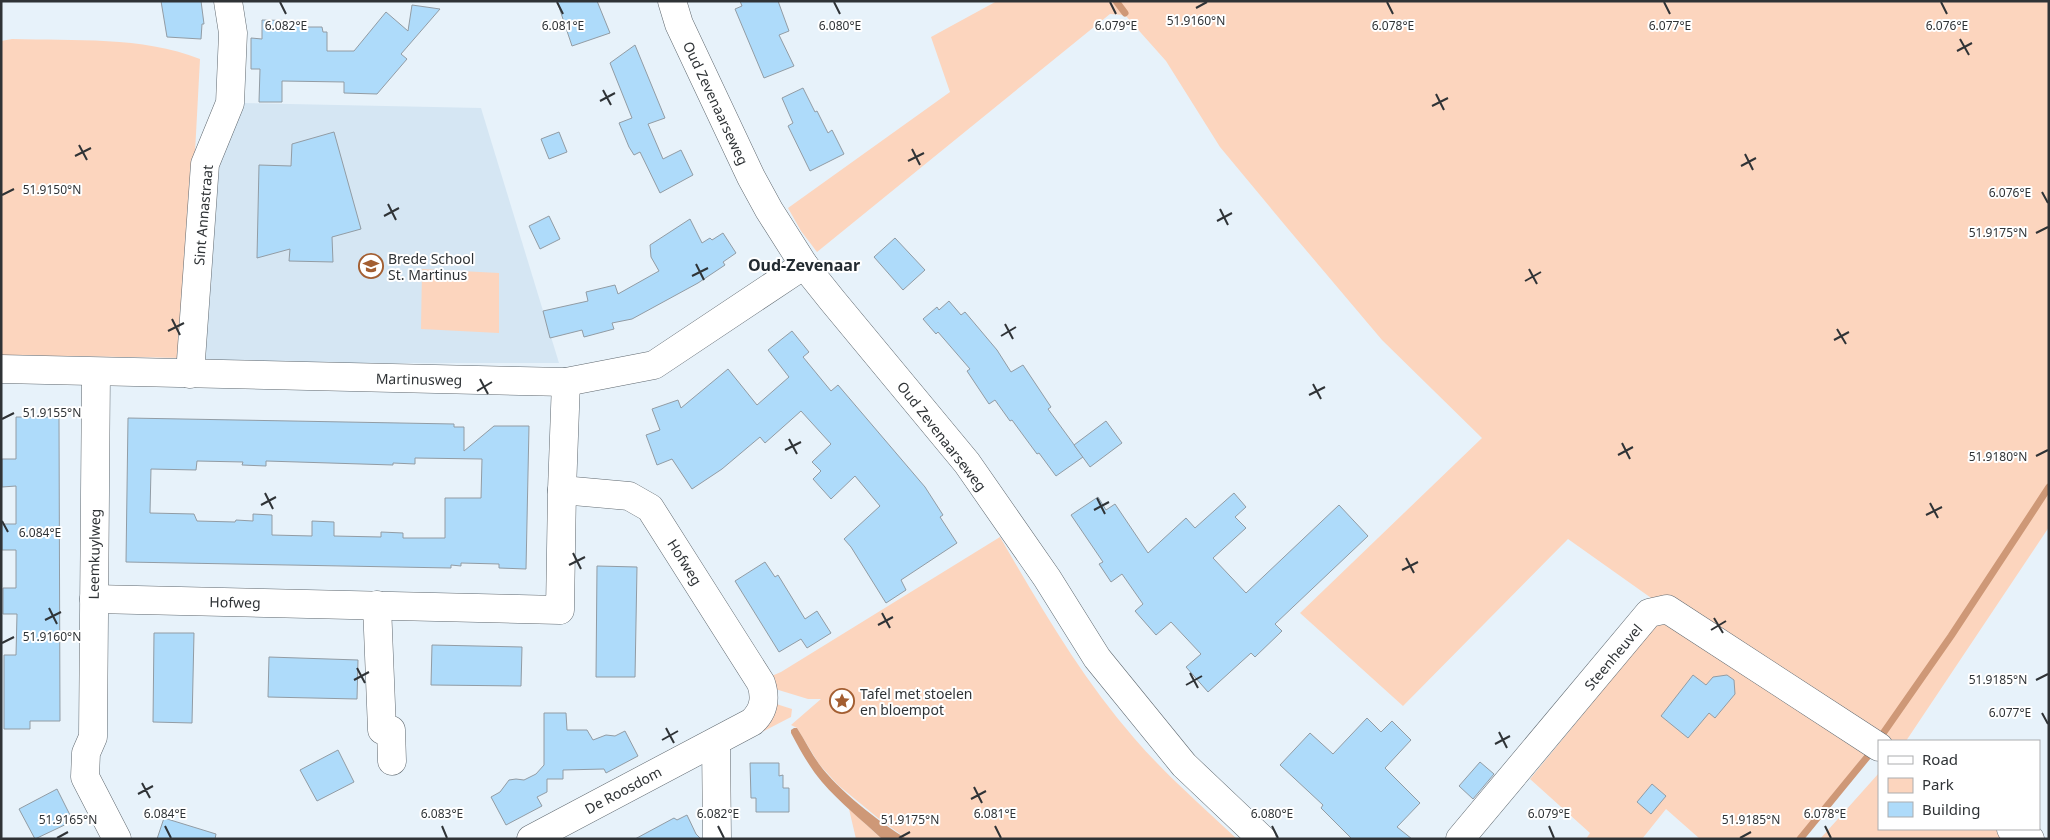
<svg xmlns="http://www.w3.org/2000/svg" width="2050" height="840" viewBox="0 0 2050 840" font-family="'Noto Sans',sans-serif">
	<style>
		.built { fill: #d5e6f3 }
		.green { fill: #fcd5be }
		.water { fill: #ce9877 }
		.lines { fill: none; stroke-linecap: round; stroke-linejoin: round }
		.stream { stroke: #ce9877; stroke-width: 7 }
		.building { fill: #aedbfa; stroke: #929ca4; fill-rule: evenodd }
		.minor-casing { stroke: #5f686f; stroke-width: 29 }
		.minor { stroke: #fff; stroke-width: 28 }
		.ticks { fill: none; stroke: #2f3336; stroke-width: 2 }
		.labels { text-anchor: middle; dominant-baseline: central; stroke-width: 4; stroke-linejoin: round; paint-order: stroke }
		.street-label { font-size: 14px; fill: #2f3336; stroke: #fff }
		.poi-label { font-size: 14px; fill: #2f3336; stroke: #fff; text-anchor: start }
		.quarter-label { font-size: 16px; font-weight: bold; fill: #232b31; stroke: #fff }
		.ticks-label { font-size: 12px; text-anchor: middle; fill: #2f3336; stroke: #fff; stroke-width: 4; stroke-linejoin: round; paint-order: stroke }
	</style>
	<rect width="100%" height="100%" fill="#e7f2fa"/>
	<polygon class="built" points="239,103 481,108 559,363 205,363 218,169"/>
	<g class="green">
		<polygon points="997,1 2049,1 2049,527 1906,741 1880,741 1663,596 1658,597 1654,600 1568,539 1403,706 1300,613 1482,438 1382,340 1289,230 1220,147 1166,61 1125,15 1110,14 817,252 801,231 788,208 950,92 931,37"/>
		<path d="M12,39c63,2 129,-3 188,20l-16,299 -183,-3v-314z"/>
		<polygon points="422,269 499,273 499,333 421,329"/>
		<path d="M1000,537c40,69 81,140 134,201 31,36 68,68 103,101h-330l-29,-21 -40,-33 -19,-21 -22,-36 -6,-3 30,-26h-13l-36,-11 -5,-10 14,-6z"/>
		<polygon points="1664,619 1869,748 1842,785 1799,839 1700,839 1666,809 1642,839 1586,839 1590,833 1530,779 1656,625"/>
		<polygon points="770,702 792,709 791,717 729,749"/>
		<polygon points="1879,773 1879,829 1997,829 2013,839 1820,839"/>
		<polygon points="849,809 882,839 856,839"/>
	</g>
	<path class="water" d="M794,728h3c8,12 14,25 22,36 19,26 61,59 88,75h-25c-20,-19 -42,-36 -60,-57 -12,-14 -22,-32 -31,-49v-3z"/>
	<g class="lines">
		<g class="stream">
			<polyline points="1116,1 1125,13"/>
			<polyline points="1884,732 1951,636 2049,487"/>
			<polyline points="1800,839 1868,756"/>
		</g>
	</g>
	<g class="building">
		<polygon points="161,1 201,1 204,24 202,24 201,39 167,37"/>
		<polygon points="557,1 597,1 610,33 572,46"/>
		<polygon points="740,1 778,1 789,31 779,35 794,66 764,78 735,9 742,6"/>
		<polygon points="412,5 440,9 401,54 407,59 377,94 344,93 344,82 282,81 282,102 259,102 260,69 251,69 251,38 262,39 262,20 306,21 306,27 322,27 323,32 327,32 327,51 354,51 386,12 408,31"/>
		<polygon points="635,45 665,118 648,124 663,159 681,150 693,175 660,193 640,152 634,155 629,147 619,123 632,118 610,63"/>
		<polygon points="803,88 815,112 817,111 828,133 832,130 844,154 810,171 788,126 793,123 782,98"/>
		<polygon points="334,132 361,229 332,237 333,262 289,261 290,249 257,258 259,165 291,166 292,144"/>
		<polygon points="559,132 567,152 549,159 541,139"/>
		<polygon points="549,216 560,239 540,249 529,226"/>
		<polygon points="690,219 702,243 710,238 712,240 723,233 736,253 723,262 725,265 698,283 632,319 612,323 614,329 584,337 582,330 550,338 543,311 588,301 586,292 615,285 618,294 659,271 651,257 650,245"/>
		<polygon points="895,238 925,270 903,290 874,257"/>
		<polygon points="949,301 961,315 965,312 997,350 1011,372 1023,365 1051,407 1048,409 1083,457 1056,476 1039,453 1037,454 1012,420 1010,421 995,400 989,404 967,371 970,369 938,332 936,334 923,319 937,307 939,310"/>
		<polygon points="792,331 809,352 803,357 831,391 838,385 925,487 943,515 940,517 957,543 901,580 906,590 886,603 851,547 844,539 880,506 855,476 831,499 813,479 821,471 812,462 831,444 801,411 765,443 760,437 722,469 692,489 672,459 657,465 646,435 660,430 652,409 678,400 681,408 728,369 757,405 789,377 768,350"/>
		<polygon points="16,417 59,417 60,721 30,721 30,729 4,729 4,655 16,655 17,614 3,614 3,588 16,588 16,550 2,550 2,524 16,524 16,486 2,487 2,459 16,459"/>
		<path d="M128,418l326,6v3h10v24l30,-25h35l-3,143 -27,-1v-4l-38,-1v3l-10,-1v3l-325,-6zM415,458l67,1 -1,39h-36v40h-42v-5l-22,-1v5l-47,-1v-14l-22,-1v15l-40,-1v-20l-19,-1v7l-17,-1 -1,2 -38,-1 -3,-7 -44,-1 1,-44 45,1 1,-9 46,1 -1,3 24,1v-5l127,4v-2l22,1z"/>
		<polygon points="1106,421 1122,443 1090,467 1074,445"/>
		<polygon points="1234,493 1246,507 1235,517 1246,528 1213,558 1246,593 1339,505 1368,536 1275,624 1282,631 1255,657 1251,653 1208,692 1186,667 1201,654 1171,622 1156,635 1135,611 1143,604 1122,574 1111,582 1099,564 1103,562 1071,515 1098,497 1106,510 1115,504 1148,553 1186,518 1195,528"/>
		<polygon points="765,562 775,577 778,575 805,619 817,611 831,633 807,648 801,639 779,652 735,581"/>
		<polygon points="597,566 637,567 635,677 596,677"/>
		<polygon points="154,633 194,633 192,723 153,722"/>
		<polygon points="432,645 522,647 521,686 431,685"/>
		<polygon points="269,657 358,660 357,699 268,697"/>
		<polygon points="1693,675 1706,685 1713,677 1727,675 1734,680 1735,694 1715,718 1709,713 1688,738 1661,716"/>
		<polygon points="544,713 566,713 567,730 587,730 593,740 606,735 615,736 625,731 638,756 606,773 604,769 563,770 563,779 547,779 547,792 537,797 542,806 506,825 491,797 500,792 509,780 516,779 524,780 536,774 544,765"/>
		<polygon points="1367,718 1381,732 1392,721 1411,740 1385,768 1420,803 1397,827 1412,839 1352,839 1321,808 1323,805 1280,765 1310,733 1333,754"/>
		<polygon points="338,750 354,782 317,801 300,770"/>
		<polygon points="1480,762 1494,774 1473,799 1459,786"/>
		<polygon points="750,763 779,763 779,776 783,775 783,788 789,788 789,812 756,812 756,798 751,798"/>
		<polygon points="1652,784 1666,796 1651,814 1637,802"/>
		<polygon points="57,789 73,821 35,839 19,809"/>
		<polygon points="687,815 696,834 701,839 635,839 674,818 677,820"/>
		<polygon points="164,818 216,834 215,839 157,839"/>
	</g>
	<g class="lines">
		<defs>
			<g id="minor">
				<polyline points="672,1 679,24 751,177 769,210 804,265 832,300 967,463 1047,578 1097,658 1184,765 1262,839"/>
				<polyline points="1,369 566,382 654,365 804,265"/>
				<polyline points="96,372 93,737 86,753 85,777 117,839"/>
				<polyline points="190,374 205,164 230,103 233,33 228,1"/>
				<polyline points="94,599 560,610 562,490"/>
				<polyline points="377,605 382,730 391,730 392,761"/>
				<polyline points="716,742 717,839"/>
				<polyline points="2011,829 2030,839"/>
				<path d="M531,839l221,-117c12,-11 14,-24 9,-39l-111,-175 -21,-12 -67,-6 4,-108"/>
				<polyline points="1460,839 1649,613 1667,609 1879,747"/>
			</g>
		</defs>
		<use href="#minor" class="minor-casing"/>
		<use href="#minor" class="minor"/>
	</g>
	<path class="ticks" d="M280,2l6,12M557,2l6,12M834,2l6,12M1110,2l6,12M1387,2l6,12M1664,2l6,12M1941,2l6,12M1196,8l11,-6M1960,39l9,16M1957,51l15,-8M603,90l8,15M1436,94l8,16M600,101l15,-8M1432,106l16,-8M79,145l8,15M912,149l8,16M1745,154l8,16M75,156l16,-8M908,161l16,-8M1741,166l15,-8M2042,192l6,11M2,195l12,-6M388,204l8,16M1220,209l8,16M384,216l15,-8M1217,221l15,-8M2036,233l12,-6M696,264l8,16M1529,269l8,15M692,276l16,-8M1525,281l16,-9M172,319l8,16M1005,324l8,15M1837,329l9,15M168,331l16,-8M1001,336l15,-9M1834,340l15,-8M480,379l8,15M1313,384l8,15M477,391l15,-9M1309,395l16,-8M2,419l12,-6M789,439l8,15M1622,443l8,16M785,450l16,-8M1618,455l15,-8M2036,456l12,-6M265,493l8,16M1097,498l8,16M1930,503l8,15M261,505l15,-8M1094,510l15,-8M1926,515l16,-8M2,521l6,11M573,553l8,16M1406,558l8,15M569,565l16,-8M1402,570l16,-8M49,608l8,16M882,613l8,15M1714,618l9,15M45,620l16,-8M878,625l15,-8M1711,630l15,-9M2,643l12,-6M357,668l8,15M1190,673l8,15M354,680l15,-8M2036,680l12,-6M1186,685l16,-9M2042,713l6,11M666,728l8,15M1499,732l8,16M662,740l16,-9M1495,744l15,-8M142,783l8,15M974,787l8,16M138,794l15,-8M971,799l15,-8M165,826l6,12M442,826l5,12M718,826l6,12M995,826l6,12M1272,826l6,12M1549,826l5,12M1825,826l6,12M57,838l11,-6M899,838l11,-6M1740,838l11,-6"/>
	<defs>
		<symbol id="school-ring" viewBox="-11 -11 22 22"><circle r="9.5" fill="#fff" stroke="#a35e31" stroke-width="1.5"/><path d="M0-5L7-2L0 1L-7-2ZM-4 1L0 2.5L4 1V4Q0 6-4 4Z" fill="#a35e31"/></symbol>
		<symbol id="sight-ring" viewBox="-11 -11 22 22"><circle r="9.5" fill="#fff" stroke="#a35e31" stroke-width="1.5"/><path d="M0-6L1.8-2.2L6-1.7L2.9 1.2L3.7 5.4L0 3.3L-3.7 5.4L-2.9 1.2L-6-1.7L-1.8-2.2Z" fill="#a35e31"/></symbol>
	</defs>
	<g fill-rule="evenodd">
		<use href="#school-ring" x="357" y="252" width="28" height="28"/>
		<use href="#sight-ring" x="828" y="687" width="28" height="28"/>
	</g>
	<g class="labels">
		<g class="street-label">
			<text transform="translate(716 103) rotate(65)">Oud Zevenaarseweg</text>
			<text transform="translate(203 215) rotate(-85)">Sint Annastraat</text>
			<text transform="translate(419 379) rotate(1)">Martinusweg</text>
			<text transform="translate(942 436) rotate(52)">Oud Zevenaarseweg</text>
			<text transform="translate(94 554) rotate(-89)">Leemkuylweg</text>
			<text transform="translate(685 562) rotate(58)">Hofweg</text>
			<text transform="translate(235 602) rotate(1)">Hofweg</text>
			<text transform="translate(1613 657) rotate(-50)">Steenheuvel</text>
			<text transform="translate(623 790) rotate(-28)">De Roosdom</text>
		</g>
		<g class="poi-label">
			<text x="388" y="258">Brede School<tspan x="388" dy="16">St. Martinus</tspan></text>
			<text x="860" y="693">Tafel met stoelen<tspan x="860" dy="16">en bloempot</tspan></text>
		</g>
		<g class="quarter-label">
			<text x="804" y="265">Oud-Zevenaar</text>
		</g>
	</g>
	<g class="ticks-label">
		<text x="1196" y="25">51.9160°N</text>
		<text x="840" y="30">6.080°E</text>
		<text x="1116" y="30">6.079°E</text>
		<text x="1670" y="30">6.077°E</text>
		<text x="1947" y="30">6.076°E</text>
		<text x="286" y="30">6.082°E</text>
		<text x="563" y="30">6.081°E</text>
		<text x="1393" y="30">6.078°E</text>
		<text x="52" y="194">51.9150°N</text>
		<text x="2010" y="197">6.076°E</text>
		<text x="1998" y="237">51.9175°N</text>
		<text x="52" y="417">51.9155°N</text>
		<text x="1998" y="461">51.9180°N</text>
		<text x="40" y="537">6.084°E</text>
		<text x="52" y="641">51.9160°N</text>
		<text x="1998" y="684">51.9185°N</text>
		<text x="2010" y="717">6.077°E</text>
		<text x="165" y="818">6.084°E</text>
		<text x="442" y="818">6.083°E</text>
		<text x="718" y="818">6.082°E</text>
		<text x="995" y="818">6.081°E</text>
		<text x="1272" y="818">6.080°E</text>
		<text x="1549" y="818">6.079°E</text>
		<text x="1825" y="818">6.078°E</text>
		<text x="68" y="824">51.9165°N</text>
		<text x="910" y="824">51.9175°N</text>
		<text x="1751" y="824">51.9185°N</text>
	</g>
	<rect width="2050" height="840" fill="none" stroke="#2f3336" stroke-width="5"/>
	<rect x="1878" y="740" width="162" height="90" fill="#ffffff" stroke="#acadaf"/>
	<rect x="1888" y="756" width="25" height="8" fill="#ffffff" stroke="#acadaf"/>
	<text x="1922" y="765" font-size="15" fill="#2f3336">Road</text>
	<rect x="1888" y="778" width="25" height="15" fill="#fcd5be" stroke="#acadaf"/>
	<text x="1922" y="790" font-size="15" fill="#2f3336">Park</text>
	<rect x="1888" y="802" width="25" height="15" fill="#aedbfa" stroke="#acadaf"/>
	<text x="1922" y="815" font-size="15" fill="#2f3336">Building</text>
</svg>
